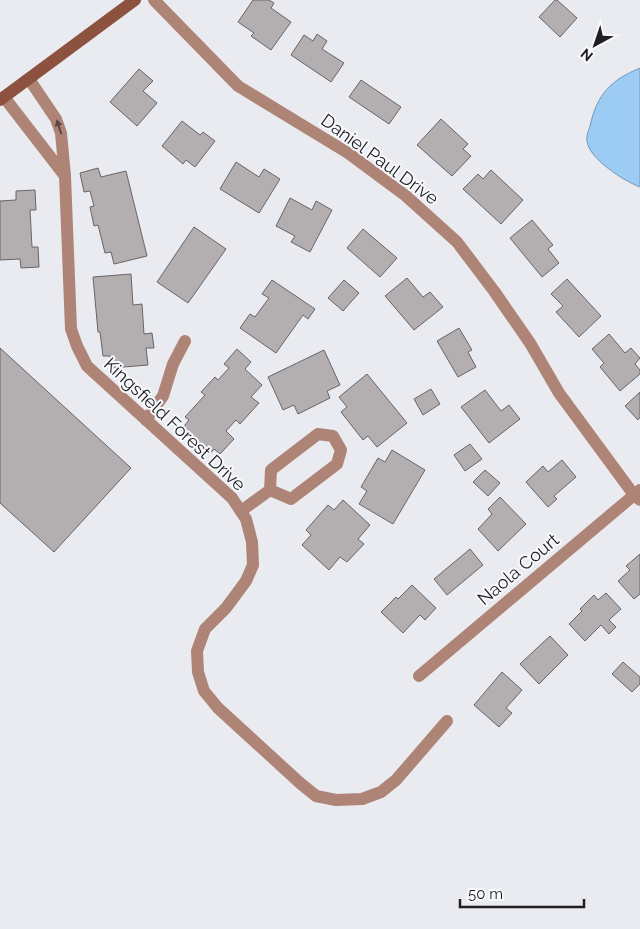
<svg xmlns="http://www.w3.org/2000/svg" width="640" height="929" viewBox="0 0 640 929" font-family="Raleway,sans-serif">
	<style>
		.water { fill: #9ccbf3; stroke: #7697b4 }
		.building { fill: #b3afb1; stroke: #696467 }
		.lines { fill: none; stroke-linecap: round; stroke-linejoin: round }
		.street { stroke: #ae8476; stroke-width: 12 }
		.secondary { stroke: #8d523f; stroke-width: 12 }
		.oneway { fill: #584743 }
		.labels { text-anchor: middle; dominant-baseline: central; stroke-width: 4; stroke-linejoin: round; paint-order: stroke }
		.street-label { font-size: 18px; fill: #1f1f21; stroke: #f7f9fd }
	</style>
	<rect width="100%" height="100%" fill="#eaebf0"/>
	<path class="water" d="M640,68v119c-16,-6 -51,-28 -53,-46 -1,-5 2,-11 3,-15 7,-32 21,-46 50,-58z"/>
	<g class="building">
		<polygon points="253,0 269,0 274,3 271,8 291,22 271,50 251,36 254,33 238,22"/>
		<polygon points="555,0 557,0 577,18 560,37 539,17"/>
		<polygon points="317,34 327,41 322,49 344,63 331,82 291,55 304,35 313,41"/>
		<polygon points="139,69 153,81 143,91 157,103 137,126 110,102"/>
		<polygon points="361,80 401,107 389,124 349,97"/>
		<polygon points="441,119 468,144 463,149 471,156 452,176 417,145"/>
		<polygon points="182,121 200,135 203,132 215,141 195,167 186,160 183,164 162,146"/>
		<polygon points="236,162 259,177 264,169 280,179 259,213 220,189"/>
		<polygon points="98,168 101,177 126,171 147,256 114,264 111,252 105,253 98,225 94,226 90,207 94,206 90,191 84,192 80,173"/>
		<polygon points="491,170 523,200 501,224 463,189 478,174 483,179"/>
		<polygon points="35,190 36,210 30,210 32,247 38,247 39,267 21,268 20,259 0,260 0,201 16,200 16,191"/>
		<polygon points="290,198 312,210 316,201 332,210 310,252 291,242 295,236 276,226"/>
		<polygon points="532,220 553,245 548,249 559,263 542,277 510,238"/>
		<polygon points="194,227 226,249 188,303 157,282"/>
		<polygon points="363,229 397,258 380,277 347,248"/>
		<polygon points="131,274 133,305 142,304 144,334 152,333 154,348 146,348 148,365 111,368 110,356 103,356 100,332 98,332 93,277"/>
		<polygon points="407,278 423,297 430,292 443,307 414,330 385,296"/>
		<polygon points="567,279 601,316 579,337 556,312 563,306 551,294"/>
		<polygon points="272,280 315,309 308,319 303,315 276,353 240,328 250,314 255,317 269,298 262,294"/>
		<polygon points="344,280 359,293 343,311 328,298"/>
		<polygon points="459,328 472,350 468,352 476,367 458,377 437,341"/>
		<polygon points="609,334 625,353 631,348 640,358 635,364 640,370 640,374 620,391 600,367 604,363 592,349"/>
		<polygon points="0,348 131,468 54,552 0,503"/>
		<polygon points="237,349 251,362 245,369 262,385 251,397 259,403 240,424 236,420 226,431 234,439 220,454 214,449 209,455 181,430 189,420 185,417 205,395 201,392 215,377 218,380 229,368 224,364"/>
		<polygon points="324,350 340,385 327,391 330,398 298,414 294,405 283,410 268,377"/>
		<polygon points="367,374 407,423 377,447 368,436 363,440 341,412 347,407 339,397"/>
		<polygon points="431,389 440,404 423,415 414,399"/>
		<polygon points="485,390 501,411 509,405 520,419 489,443 461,407"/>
		<polygon points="640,392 640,417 638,420 625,406"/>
		<polygon points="470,444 482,459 465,471 454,455"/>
		<polygon points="392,450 425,470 393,524 359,504 367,491 361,487 378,458 385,462"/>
		<polygon points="562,460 576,477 554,496 557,499 548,507 526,482 543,466 548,472"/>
		<polygon points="485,470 500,483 488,496 473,482"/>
		<polygon points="500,497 526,524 498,551 478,529 492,514 488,509"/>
		<polygon points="343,500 370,525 358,539 364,544 347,562 340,557 329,570 302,545 311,535 306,530 328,505 334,510"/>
		<polygon points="470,549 483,565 447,595 434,579"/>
		<polygon points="640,554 640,594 634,599 618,581 630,570 626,566"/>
		<polygon points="412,585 436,608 425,620 420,615 403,633 381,612 396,597 398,599"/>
		<polygon points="606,593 621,609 609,620 616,627 609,634 601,625 585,641 569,624 582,611 580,609 594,595 598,600"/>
		<polygon points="550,636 568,655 539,684 520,664"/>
		<polygon points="623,662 640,677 640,684 632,692 612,674"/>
		<polygon points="502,672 522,690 506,708 512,713 499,727 474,705"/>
	</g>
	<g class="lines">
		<g class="street">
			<polyline points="154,0 238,86 348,153 406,196 457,242 494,291 530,343 559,393 634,495 640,500"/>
			<polyline points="29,79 56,119 61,133 65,176 71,329 77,346 87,366 232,498 246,519 252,542 253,565 246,581 226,608 205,629 197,651 198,672 204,691 218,708 300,783 316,796 336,800 362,799 381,792 396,780 447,721"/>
			<polyline points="4,97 65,176"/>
			<polyline points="146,420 163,396 173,364 185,341"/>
			<polyline points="241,511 270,490 271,470 318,434 333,436 341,450 337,464 291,499 270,490"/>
			<polyline points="419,676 640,490"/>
		</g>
		<polyline class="secondary" points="0,100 135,0"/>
	</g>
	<defs><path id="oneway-solid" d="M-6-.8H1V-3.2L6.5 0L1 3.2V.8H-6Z" transform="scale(1.25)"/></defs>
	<use class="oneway" href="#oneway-solid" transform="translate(59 127) rotate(-108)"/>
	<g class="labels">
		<g class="street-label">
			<text transform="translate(380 159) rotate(36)">Daniel Paul Drive</text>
			<text transform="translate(175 424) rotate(43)">Kingsfield Forest Drive</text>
			<text transform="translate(518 569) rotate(-40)">Naola Court</text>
		</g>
	</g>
	<g transform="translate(595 45) rotate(220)" stroke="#f7f9fd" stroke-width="4" paint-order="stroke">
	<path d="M0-4L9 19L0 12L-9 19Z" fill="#1f1f21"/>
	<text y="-8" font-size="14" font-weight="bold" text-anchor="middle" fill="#1f1f21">N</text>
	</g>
	<path d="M460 899v8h124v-8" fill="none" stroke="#1f1f21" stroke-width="2.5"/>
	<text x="468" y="899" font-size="15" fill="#1f1f21" stroke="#f7f9fd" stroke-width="4" paint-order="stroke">50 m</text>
</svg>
